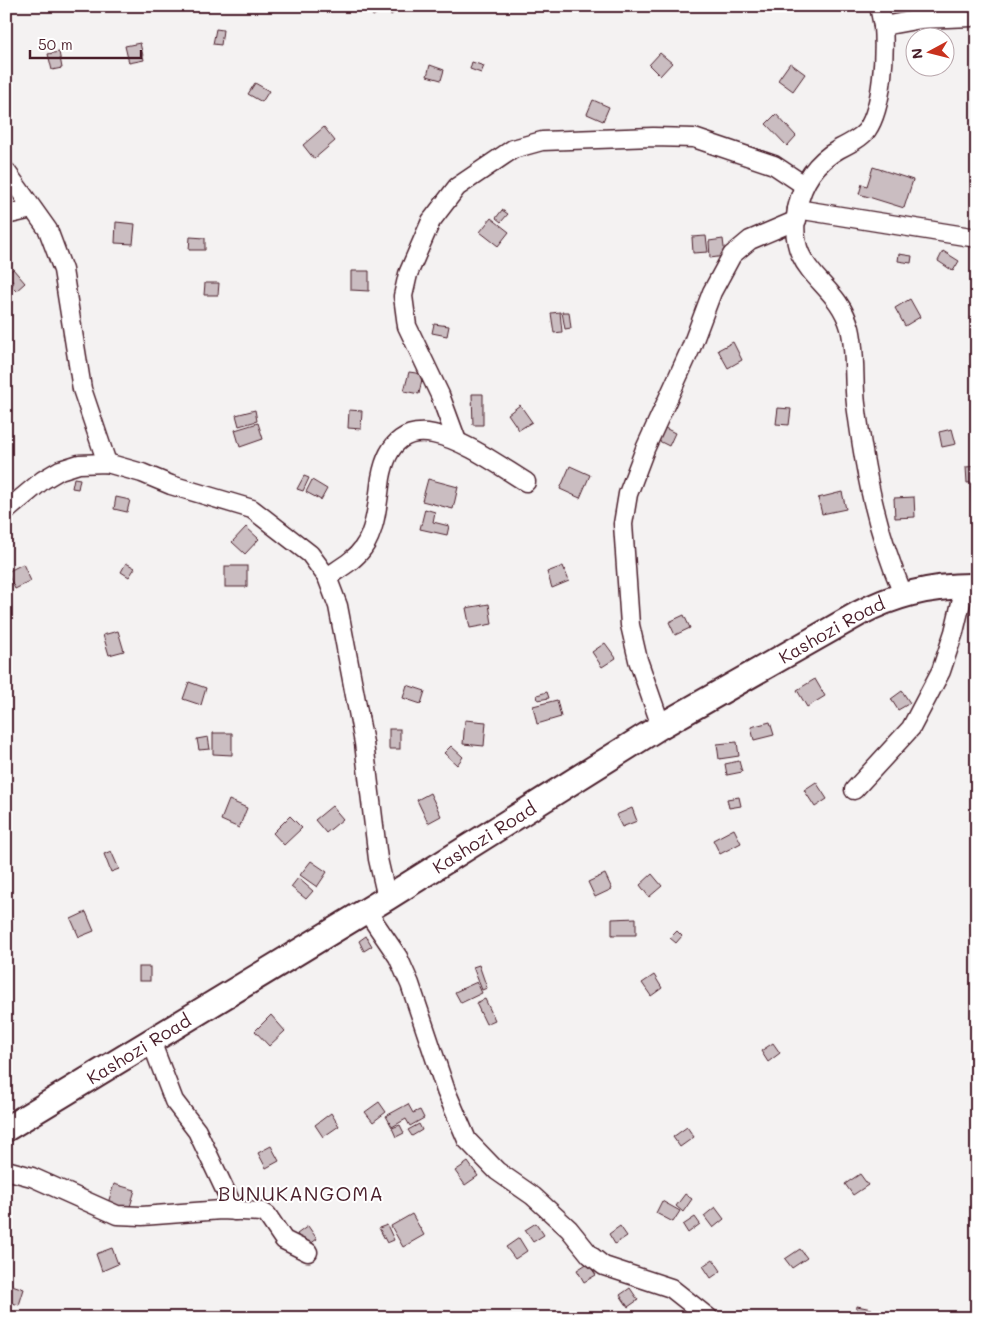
<svg xmlns="http://www.w3.org/2000/svg" width="983" height="1324" viewBox="0 0 983 1324" font-family="Mali,sans-serif">
	<style>
		.building { fill: #cabdc1; stroke: #4a1f2b }
		.lines { fill: none; stroke-linecap: round; stroke-linejoin: round }
		.street-casing { stroke: #4a1f2b; stroke-width: 21 }
		.secondary-casing { stroke: #4a1f2b; stroke-width: 28 }
		.street { stroke: #fff; stroke-width: 18 }
		.secondary { stroke: #fff; stroke-width: 24 }
		.labels { text-anchor: middle; dominant-baseline: central; stroke-width: 4; stroke-linejoin: round; paint-order: stroke }
		.street-label { font-size: 18px; fill: #4a1f2b; stroke: #fff }
		.quarter-label { font-size: 20px; letter-spacing: 1px; fill: #4a1f2b; stroke: #fff }
	</style>
	<rect width="100%" height="100%" fill="#f4f2f2"/>
	<filter id="ink" filterUnits="userSpaceOnUse"><feTurbulence type="fractalNoise" baseFrequency=".02" numOctaves="2"/><feDisplacementMap in="SourceGraphic" scale="10" xChannelSelector="R" yChannelSelector="G"/><feConvolveMatrix kernelMatrix="1 2 1 2 8 2 1 2 1" color-interpolation-filters="sRGB"/></filter>
	<g filter="url(#ink)">
		<g class="building">
			<polygon points="378,6 381,11 373,16 366,7"/>
			<polygon points="385,6 403,6 391,15"/>
			<polygon points="216,29 223,30 221,45 213,44"/>
			<polygon points="140,43 144,60 129,63 125,46"/>
			<polygon points="59,52 62,68 52,70 48,54"/>
			<polygon points="660,53 672,63 660,76 649,65"/>
			<polygon points="472,62 484,66 481,73 470,69"/>
			<polygon points="790,63 805,74 793,91 778,80"/>
			<polygon points="430,65 444,70 441,80 427,76"/>
			<polygon points="255,83 269,91 262,102 248,94"/>
			<polygon points="593,100 609,107 603,121 587,114"/>
			<polygon points="776,114 796,136 787,146 766,124"/>
			<polygon points="324,127 335,141 314,159 303,145"/>
			<polygon points="873,167 913,180 904,208 859,194 862,184 867,186"/>
			<polygon points="502,210 508,214 501,222 496,218"/>
			<polygon points="491,218 509,232 498,246 480,232"/>
			<polygon points="116,222 135,224 133,244 115,243"/>
			<polygon points="706,236 708,252 693,253 692,237"/>
			<polygon points="190,237 205,238 205,250 189,250"/>
			<polygon points="723,239 725,256 710,258 709,241"/>
			<polygon points="943,251 959,261 953,271 938,261"/>
			<polygon points="899,254 912,256 911,263 898,261"/>
			<polygon points="13,269 25,283 16,291 11,286 14,283 7,275"/>
			<polygon points="351,271 369,271 369,291 351,290"/>
			<polygon points="205,283 219,283 218,295 204,295"/>
			<polygon points="910,299 920,317 905,326 895,308"/>
			<polygon points="560,312 562,332 554,333 551,313"/>
			<polygon points="562,312 569,312 571,328 565,329"/>
			<polygon points="434,324 449,326 447,336 432,333"/>
			<polygon points="733,342 742,360 728,368 718,350"/>
			<polygon points="409,372 423,374 419,394 404,391"/>
			<polygon points="472,394 483,394 483,425 473,425"/>
			<polygon points="520,405 532,422 519,430 508,414"/>
			<polygon points="778,408 791,409 789,425 776,424"/>
			<polygon points="255,410 257,421 239,426 236,415"/>
			<polygon points="349,410 362,411 361,429 348,428"/>
			<polygon points="258,423 263,439 240,447 235,430"/>
			<polygon points="663,427 675,433 669,446 657,440"/>
			<polygon points="952,429 956,444 942,447 939,432"/>
			<polygon points="570,466 590,475 580,498 560,489"/>
			<polygon points="977,466 977,482 967,483 966,467"/>
			<polygon points="304,476 309,478 303,491 297,489"/>
			<polygon points="74,478 80,479 78,489 72,488"/>
			<polygon points="428,479 458,487 453,509 422,501"/>
			<polygon points="312,480 327,489 321,500 306,492"/>
			<polygon points="977,485 977,502 972,502 971,486"/>
			<polygon points="842,492 846,509 822,514 818,498"/>
			<polygon points="116,497 130,500 127,512 114,509"/>
			<polygon points="914,497 915,517 895,518 894,498"/>
			<polygon points="425,509 435,512 433,522 449,526 447,535 420,529"/>
			<polygon points="246,527 259,539 245,554 232,542"/>
			<polygon points="126,563 135,568 129,577 121,572"/>
			<polygon points="23,564 31,581 15,589 7,572"/>
			<rect x="225" y="566" width="22" height="21"/>
			<polygon points="563,566 569,581 552,588 547,572"/>
			<polygon points="489,604 492,624 470,628 466,608"/>
			<polygon points="684,615 690,628 675,635 669,622"/>
			<polygon points="118,631 124,651 109,655 103,635"/>
			<polygon points="605,643 616,658 602,667 592,652"/>
			<polygon points="815,679 825,696 807,707 797,690"/>
			<polygon points="189,682 206,688 201,705 183,699"/>
			<polygon points="407,685 425,691 421,704 403,698"/>
			<polygon points="902,691 910,703 898,710 891,699"/>
			<polygon points="547,692 549,698 538,700 537,695"/>
			<polygon points="557,700 561,717 537,724 533,706"/>
			<polygon points="465,720 486,722 484,746 463,744"/>
			<polygon points="770,722 774,735 754,740 751,727"/>
			<rect x="389" y="729" width="11" height="20"/>
			<polygon points="213,733 232,733 232,755 213,754"/>
			<polygon points="208,737 210,749 199,750 197,739"/>
			<polygon points="737,742 739,756 719,759 717,744"/>
			<polygon points="451,746 463,757 457,765 444,753"/>
			<polygon points="739,761 742,772 727,775 725,764"/>
			<polygon points="816,782 827,799 815,807 804,790"/>
			<polygon points="430,793 441,816 428,823 417,800"/>
			<polygon points="739,797 741,806 729,808 727,799"/>
			<polygon points="229,800 247,808 239,828 221,820"/>
			<polygon points="332,806 343,819 326,833 315,820"/>
			<polygon points="632,808 637,821 622,827 616,815"/>
			<polygon points="290,816 302,828 284,845 273,833"/>
			<polygon points="734,829 741,843 720,854 713,840"/>
			<polygon points="111,851 119,869 111,872 104,854"/>
			<polygon points="311,861 327,872 317,887 300,875"/>
			<polygon points="605,874 612,889 595,897 588,882"/>
			<polygon points="652,874 662,886 649,897 640,885"/>
			<polygon points="298,878 313,891 306,899 291,887"/>
			<polygon points="86,912 94,931 79,937 71,919"/>
			<polygon points="636,918 636,935 612,935 612,919"/>
			<polygon points="677,931 682,936 676,943 670,938"/>
			<polygon points="366,936 372,946 364,951 359,941"/>
			<polygon points="479,965 487,988 482,990 473,967"/>
			<rect x="139" y="967" width="11" height="14"/>
			<polygon points="654,975 662,988 651,996 642,983"/>
			<polygon points="477,982 482,993 461,1003 455,992"/>
			<polygon points="485,999 495,1020 486,1024 476,1003"/>
			<polygon points="271,1015 285,1031 269,1046 255,1031"/>
			<polygon points="773,1043 780,1053 768,1062 761,1051"/>
			<polygon points="379,1102 386,1112 373,1122 365,1112"/>
			<polygon points="408,1104 413,1113 420,1110 424,1118 410,1126 406,1119 392,1127 386,1116"/>
			<polygon points="331,1113 339,1126 323,1137 315,1125"/>
			<polygon points="419,1124 422,1130 412,1136 408,1130"/>
			<polygon points="400,1125 404,1133 396,1137 392,1128"/>
			<polygon points="687,1127 694,1137 680,1147 673,1137"/>
			<polygon points="271,1146 279,1161 266,1168 258,1153"/>
			<polygon points="468,1162 478,1176 465,1185 455,1171"/>
			<polygon points="860,1174 868,1185 853,1195 845,1184"/>
			<polygon points="114,1184 135,1190 129,1210 108,1203"/>
			<polygon points="685,1194 692,1199 683,1212 676,1206"/>
			<polygon points="662,1201 680,1211 673,1222 656,1213"/>
			<polygon points="715,1207 724,1219 713,1228 704,1216"/>
			<polygon points="412,1214 424,1235 403,1247 391,1226"/>
			<polygon points="695,1217 700,1224 688,1233 683,1225"/>
			<polygon points="536,1223 544,1235 533,1242 525,1230"/>
			<polygon points="387,1225 394,1240 387,1243 379,1228"/>
			<polygon points="308,1226 317,1239 306,1247 297,1234"/>
			<polygon points="620,1226 627,1236 615,1244 609,1234"/>
			<polygon points="519,1238 527,1251 515,1259 506,1247"/>
			<polygon points="112,1248 118,1264 102,1271 96,1254"/>
			<polygon points="800,1249 807,1258 792,1268 785,1259"/>
			<polygon points="713,1259 721,1271 711,1278 703,1266"/>
			<polygon points="588,1263 596,1275 584,1282 577,1270"/>
			<polygon points="6,1283 24,1289 19,1305 6,1301"/>
			<polygon points="630,1288 638,1300 628,1307 620,1295"/>
			<polygon points="857,1306 872,1309 870,1317 856,1315"/>
		</g>
		<g class="lines">
			<defs>
				<g id="street">
					<polyline points="879,6 883,26"/>
					<polyline points="6,171 48,230 63,270 82,389 107,463"/>
					<polyline points="797,209 977,238"/>
					<polyline points="6,215 32,209"/>
					<polyline points="457,441 440,395 407,326 403,296 408,274 431,221 457,187 513,149 542,141 653,137 694,138 774,165 804,185"/>
					<polyline points="6,511 43,480 60,470 79,464 107,463 142,473 171,485 252,509 310,554 327,577 338,606 364,743 378,859 387,898"/>
					<path d="M327,577c13,-9 27,-16 36,-29 13,-17 15,-49 18,-70 16,-90 102,-22 145,4"/>
					<path d="M903,594c-27,-64 -38,-121 -47,-190 -3,-25 0,-52 -6,-76 -14,-50 -65,-53 -53,-119 5,-26 19,-47 42,-60 10,-5 22,-11 28,-19 16,-23 18,-77 16,-104l38,-7 51,-2"/>
					<polyline points="661,726 638,660 630,625 623,524 628,494 645,449 691,348 712,292 732,255 750,240 797,220"/>
					<polyline points="854,790 911,728 941,671 954,632 965,586"/>
					<polyline points="366,910 398,957 410,984 446,1091 467,1140 497,1171 533,1196 569,1229 590,1255 604,1266 671,1288 709,1318"/>
					<polyline points="151,1041 174,1101 197,1131 235,1211"/>
					<polyline points="6,1170 32,1177 117,1215 142,1216 221,1210 262,1212 267,1215 284,1240 308,1252"/>
				</g>
				<g id="secondary">
					<path id="s1" d="M6,1129l381,-231 274,-172 197,-112c37,-20 76,-29 119,-28"/>
				</g>
			</defs>
			<use href="#street" class="street-casing"/>
			<use href="#secondary" class="secondary-casing"/>
			<use href="#street" class="street"/>
			<use href="#secondary" class="secondary"/>
		</g>
	</g>
	<g class="labels">
		<g class="street-label">
			<text stroke="none"><textPath href="#s1" startOffset="965">Kashozi Road</textPath></text>
			<text stroke="none"><textPath href="#s1" startOffset="560">Kashozi Road</textPath></text>
			<text stroke="none"><textPath href="#s1" startOffset="155">Kashozi Road</textPath></text>
		</g>
		<g class="quarter-label">
			<text x="301" y="1193">BUNUKANGOMA</text>
		</g>
	</g>
	<rect width="983" height="1324" fill="none" stroke="#fff" stroke-width="25"/>
	<rect x="12" y="12" width="958" height="1299" fill="none" stroke="#4a1f2b" stroke-width="2" filter="url(#ink)"/>
	<g transform="translate(930 52) rotate(263)"><circle r="24" fill="#ffffff" stroke="#b7a5aa"/>
	<path d="M0-4L9 19L0 12L-9 19Z" fill="#c8321e"/>
	<text y="-8" font-size="14" font-weight="bold" text-anchor="middle" fill="#4a1f2b">N</text>
	</g>
	<path d="M30 50v8h111v-8" fill="none" stroke="#4a1f2b" stroke-width="2.5"/>
	<text x="38" y="50" font-size="15" fill="#4a1f2b" stroke="#ffffff" stroke-width="4" paint-order="stroke">50 m</text>
</svg>
